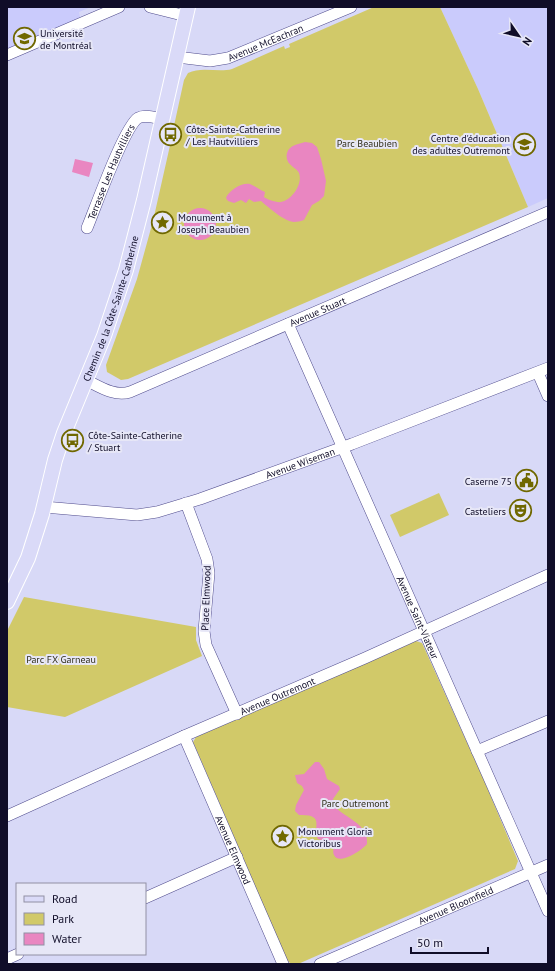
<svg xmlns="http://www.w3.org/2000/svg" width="555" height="971" viewBox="0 0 555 971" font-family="'PT Sans',sans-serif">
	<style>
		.built { fill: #cacbfc }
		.green { fill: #d1c969 }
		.water { fill: #e986c1 }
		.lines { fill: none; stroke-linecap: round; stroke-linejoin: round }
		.minor-casing { stroke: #504c8d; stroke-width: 12 }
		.major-casing { stroke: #fff; stroke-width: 16 }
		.minor { stroke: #fff; stroke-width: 11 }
		.major { stroke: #dadaf8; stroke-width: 14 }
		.labels { text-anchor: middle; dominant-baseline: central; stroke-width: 4; stroke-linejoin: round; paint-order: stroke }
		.poi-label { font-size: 10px; fill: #100d28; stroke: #e7e7f7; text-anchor: start }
		.street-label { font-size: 10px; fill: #100d28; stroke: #e7e7f7 }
		.park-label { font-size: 10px; fill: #312f1a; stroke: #e7e7f7 }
	</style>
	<rect width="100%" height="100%" fill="#d8d9f7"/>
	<g class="built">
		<polygon points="7,7 91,7 79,12 81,23 7,55"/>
		<polygon points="440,7 548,7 548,198 528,207 478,89"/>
	</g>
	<g class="green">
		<path d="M374,7h66l38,82 50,118 -400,172 -7,1 -14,-8 -1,-7 31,-86 16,-58 18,-80h4l1,-5 -4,-1 12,-55 4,-7c14,-7 30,0 44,-4l52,-23 1,3 5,-2 -1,-3z"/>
		<polygon points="439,493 449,515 400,537 390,515"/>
		<polygon points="24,597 196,627 196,640 202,656 65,717 7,707 7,631"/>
		<polygon points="416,641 422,643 423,645 483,778 518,861 515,869 298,964 291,964 287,960 193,742 196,737"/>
	</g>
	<g class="water">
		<path d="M305,142l7,1 5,4 4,12 5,22 -2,15 -5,5 -7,4 -8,15c-3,1 -7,2 -10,2 -9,0 -26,-15 -33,-21l-7,1 -5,-3 -3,4 -5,-3 -7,3 -6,-2 -2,-3c2,-7 16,-16 24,-14 5,2 10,6 15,8l-1,5c2,2 13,6 17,5 11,-2 22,-18 18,-29 -2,-6 -15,-8 -12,-20 2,-8 12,-9 18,-11z"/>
		<polygon points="75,159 93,163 89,177 72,172"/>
		<circle cx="200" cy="224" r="16"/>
		<path d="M315,762h4l5,7 3,10 12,7 1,3 -7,10 1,7c11,12 35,18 33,38 -5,6 -28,22 -33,11 -2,-4 1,-8 -1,-12l-15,-4c-6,-12 8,-25 -19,-24l-4,-4 1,-6 8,-15 -2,-4 -5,-3 -2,-8 9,-1z"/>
	</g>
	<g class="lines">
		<defs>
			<g id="minor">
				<polyline points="150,7 186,16"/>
				<polyline points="7,55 119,7"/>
				<path id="s1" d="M177,57l33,4 18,-3 123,-51"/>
				<path id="s2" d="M87,228c8,-19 37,-101 51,-110 7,-4 17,0 24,1"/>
				<path id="s3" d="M288,324l260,587"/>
				<polyline points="538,373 548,396"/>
				<path id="s4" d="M86,380c14,7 29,17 44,12l418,-180"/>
				<polyline points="186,503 207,559 209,573 204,631 206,645 237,714"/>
				<path id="s5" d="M44,507l93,8 20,-3 43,-13 152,-55 196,-76"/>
				<path id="s6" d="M184,736l99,228"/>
				<polyline points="477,751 548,721"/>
				<path id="s7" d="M7,816l177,-80 181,-78 183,-83"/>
				<polyline points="145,898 237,857"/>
				<polyline points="7,959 18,954"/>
				<path id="s8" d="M320,964l228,-99"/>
			</g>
			<g id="major">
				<path id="s9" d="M7,602l21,-44 14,-44 13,-54 9,-27 40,-97 22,-66 18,-70 44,-193"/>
			</g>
		</defs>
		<use href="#minor" class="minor-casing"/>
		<use href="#major" class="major-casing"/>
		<use href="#minor" class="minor"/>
		<use href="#major" class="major"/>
	</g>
	<defs>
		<symbol id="university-ring" viewBox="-11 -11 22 22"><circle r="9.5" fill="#e7e7f7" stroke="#706800" stroke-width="1.5"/><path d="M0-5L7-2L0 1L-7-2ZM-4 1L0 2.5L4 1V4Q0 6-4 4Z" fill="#706800"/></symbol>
		<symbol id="bus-ring" viewBox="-11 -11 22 22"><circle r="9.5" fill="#e7e7f7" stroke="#706800" stroke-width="1.5"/><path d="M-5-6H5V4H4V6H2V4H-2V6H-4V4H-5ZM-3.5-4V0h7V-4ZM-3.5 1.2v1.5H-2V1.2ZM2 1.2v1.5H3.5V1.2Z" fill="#706800"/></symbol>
		<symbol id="school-ring" viewBox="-11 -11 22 22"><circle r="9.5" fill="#e7e7f7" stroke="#706800" stroke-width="1.5"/><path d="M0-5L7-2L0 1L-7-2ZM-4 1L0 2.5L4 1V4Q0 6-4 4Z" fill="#706800"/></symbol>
		<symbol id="sight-ring" viewBox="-11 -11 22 22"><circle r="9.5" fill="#e7e7f7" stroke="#706800" stroke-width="1.5"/><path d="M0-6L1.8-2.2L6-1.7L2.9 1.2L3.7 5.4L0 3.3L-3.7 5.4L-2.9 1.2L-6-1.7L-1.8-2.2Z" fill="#706800"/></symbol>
		<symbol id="civic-ring" viewBox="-11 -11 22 22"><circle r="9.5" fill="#e7e7f7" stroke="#706800" stroke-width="1.5"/><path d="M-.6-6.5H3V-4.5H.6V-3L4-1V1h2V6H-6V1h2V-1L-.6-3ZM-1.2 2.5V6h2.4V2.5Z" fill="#706800"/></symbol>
		<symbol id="theatre-ring" viewBox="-11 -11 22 22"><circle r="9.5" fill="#e7e7f7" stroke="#706800" stroke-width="1.5"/><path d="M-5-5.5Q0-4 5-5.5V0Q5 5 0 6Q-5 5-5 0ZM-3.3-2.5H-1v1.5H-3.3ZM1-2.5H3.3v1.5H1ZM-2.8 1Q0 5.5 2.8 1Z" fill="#706800"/></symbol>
	</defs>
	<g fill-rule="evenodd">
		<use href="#university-ring" x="12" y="26" width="25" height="25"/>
		<use href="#bus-ring" x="158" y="122" width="25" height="25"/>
		<use href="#school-ring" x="512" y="132" width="25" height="25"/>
		<use href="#sight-ring" x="150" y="210" width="25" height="25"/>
		<use href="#bus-ring" x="60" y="428" width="25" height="25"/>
		<use href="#civic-ring" x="514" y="468" width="25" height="25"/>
		<use href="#theatre-ring" x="508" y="498" width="25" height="25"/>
		<use href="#sight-ring" x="270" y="824" width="25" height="25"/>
	</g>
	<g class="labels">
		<g class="poi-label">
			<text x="40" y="33">Université<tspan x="40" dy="12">de Montréal</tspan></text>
			<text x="186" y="129">Côte-Sainte-Catherine<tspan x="186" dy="12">/ Les Hautvilliers</tspan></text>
			<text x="510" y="138" text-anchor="end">Centre d'éducation<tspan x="510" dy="12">des adultes Outremont</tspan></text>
			<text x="178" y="217">Monument à<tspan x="178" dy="12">Joseph Beaubien</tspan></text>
			<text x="88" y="435">Côte-Sainte-Catherine<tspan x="88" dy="12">/ Stuart</tspan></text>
			<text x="512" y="481" text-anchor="end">Caserne 75</text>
			<text x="506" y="511" text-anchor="end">Casteliers</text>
			<text x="298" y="831">Monument Gloria<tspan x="298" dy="12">Victoribus</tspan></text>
		</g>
		<g class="street-label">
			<text stroke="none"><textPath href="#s1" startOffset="92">Avenue McEachran</textPath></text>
			<text stroke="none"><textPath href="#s2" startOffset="61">Terrasse Les Hautvilliers</textPath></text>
			<text stroke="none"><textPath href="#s9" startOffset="312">Chemin de la Côte-Sainte-Catherine</textPath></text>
			<text stroke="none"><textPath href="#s4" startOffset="251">Avenue Stuart</textPath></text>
			<text stroke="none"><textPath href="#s5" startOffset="265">Avenue Wiseman</textPath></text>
			<text transform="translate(206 598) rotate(-88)">Place Elmwood</text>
			<text stroke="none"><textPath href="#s3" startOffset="321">Avenue Saint-Viateur</textPath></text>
			<text stroke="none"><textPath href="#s7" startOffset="296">Avenue Outremont</textPath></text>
			<text stroke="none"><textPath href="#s6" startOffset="124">Avenue Elmwood</textPath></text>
			<text stroke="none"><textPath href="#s8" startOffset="148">Avenue Bloomfield</textPath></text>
		</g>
		<g class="park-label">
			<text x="367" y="143">Parc Beaubien</text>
			<text x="61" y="659">Parc FX Garneau</text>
			<text x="355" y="803">Parc Outremont</text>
		</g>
	</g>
	<rect width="555" height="971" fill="none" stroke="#100d28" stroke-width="16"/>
	<rect x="16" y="883" width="130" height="72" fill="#e7e7f7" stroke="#9190a4"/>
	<rect x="24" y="896" width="20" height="6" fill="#dadaf8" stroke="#9190a4"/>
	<text x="52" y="903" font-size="12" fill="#100d28">Road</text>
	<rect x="24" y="913" width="20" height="12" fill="#d1c969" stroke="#9190a4"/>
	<text x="52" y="923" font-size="12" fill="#100d28">Park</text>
	<rect x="24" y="933" width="20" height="12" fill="#e986c1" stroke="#9190a4"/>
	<text x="52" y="943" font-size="12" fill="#100d28">Water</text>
	<g transform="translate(519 36) rotate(124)" stroke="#e7e7f7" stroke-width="3" paint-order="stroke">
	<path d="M0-3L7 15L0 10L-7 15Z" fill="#100d28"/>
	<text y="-6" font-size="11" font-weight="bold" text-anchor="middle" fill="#100d28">N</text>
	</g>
	<path d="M411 947v6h77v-6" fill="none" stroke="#100d28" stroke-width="2"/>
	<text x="417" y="947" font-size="12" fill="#100d28" stroke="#e7e7f7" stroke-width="3" paint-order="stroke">50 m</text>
</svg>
